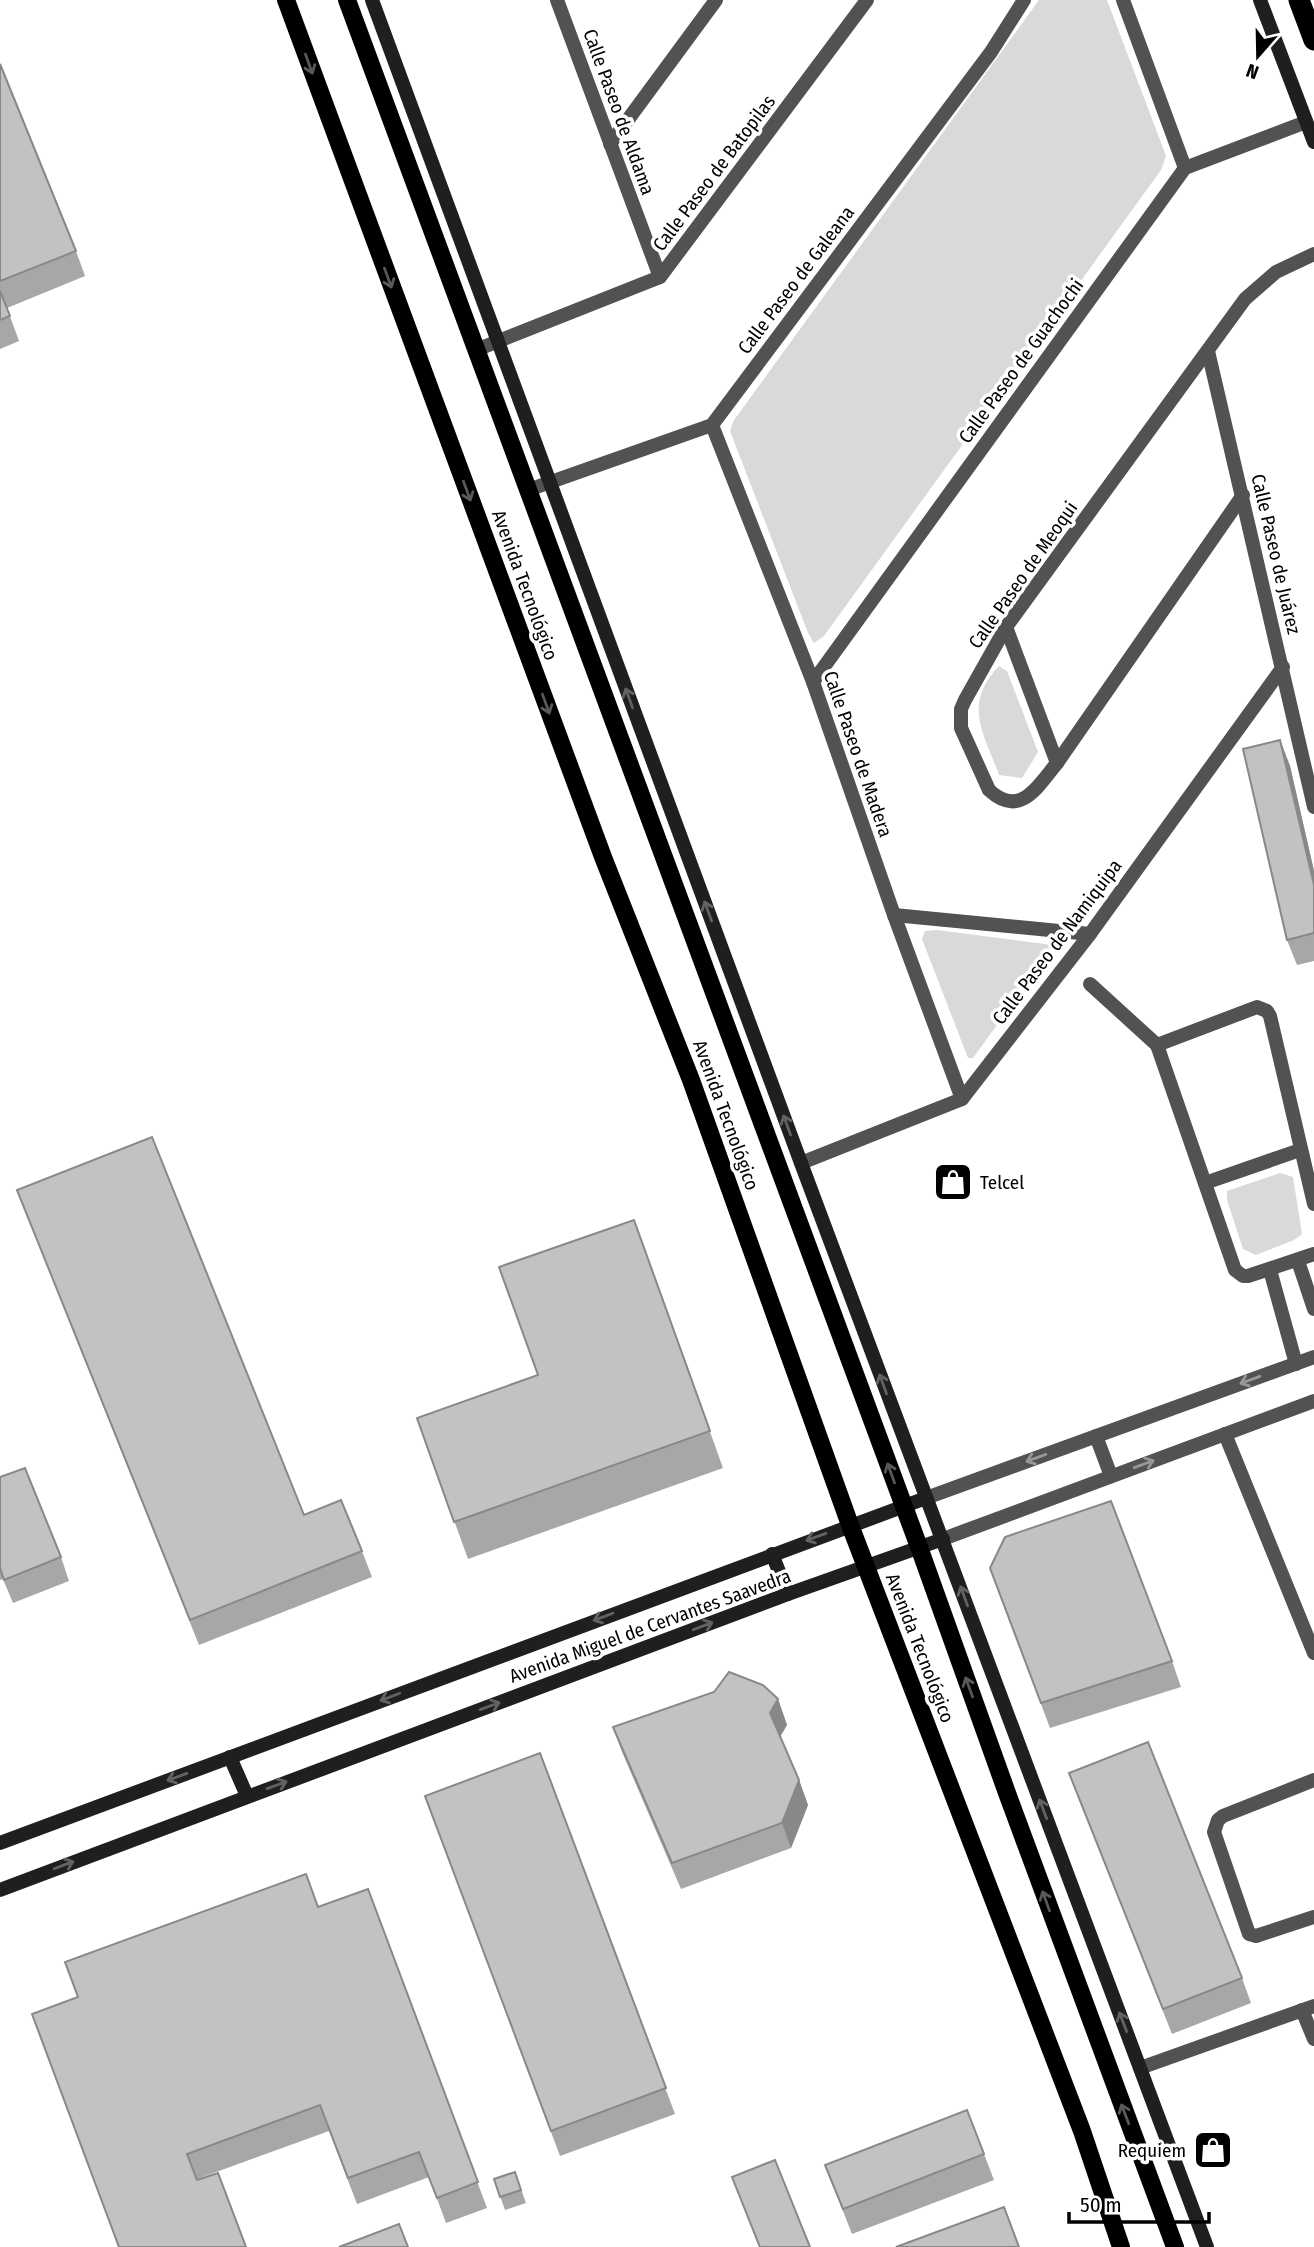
<svg xmlns="http://www.w3.org/2000/svg" width="1314" height="2247" viewBox="0 0 1314 2247" font-family="'Fira Sans Condensed',sans-serif">
	<style>
		.green { fill: #d9d9d9 }
		.lines { fill: none; stroke-linecap: round; stroke-linejoin: round }
		.street { stroke: #525252; stroke-width: 14 }
		.secondary { stroke: #1f1f1f; stroke-width: 14 }
		.primary { stroke: #000; stroke-width: 18 }
		.highway { stroke: #000; stroke-width: 21 }
		.wall { fill: #a7a7a7 }
		.shaded-wall { fill: #888 }
		.building { fill: #c2c2c2; stroke: #888; stroke-width: 2 }
		.oneway { stroke: #595959 }
		.oneway2 { stroke: #626262 }
		.oneway3 { stroke: #979797 }
		.labels { text-anchor: middle; dominant-baseline: central; stroke-width: 7; stroke-linejoin: round; paint-order: stroke }
		.street-label { font-size: 19px; fill: #000; stroke: #fff }
		.poi-label { font-size: 19px; fill: #000; stroke: #fff; text-anchor: start }
	</style>
	<rect width="100%" height="100%" fill="#fff"/>
	<g class="green">
		<polygon points="1039,0 1107,0 1166,156 1161,170 824,636 814,643 808,633 730,431 734,420"/>
		<path d="M999,666l8,5 31,81 -16,26 -23,-3c-15,-42 -37,-70 0,-109z"/>
		<polygon points="937,930 1052,945 1050,952 973,1058 968,1058 922,939 925,931"/>
		<polygon points="1280,1173 1293,1177 1302,1234 1294,1240 1256,1255 1243,1249 1227,1200 1227,1191"/>
	</g>
	<g class="lines">
		<g class="street">
			<polyline points="557,0 660,277"/>
			<polyline points="1123,0 1185,168"/>
			<polyline points="610,144 716,0"/>
			<polyline points="476,350 660,277 867,0"/>
			<polyline points="1208,351 1314,807"/>
			<polyline points="712,425 813,682 894,915 962,1099"/>
			<polyline points="528,490 712,425 991,52 1024,0"/>
			<path d="M1243,495l-186,268c-19,23 -37,56 -68,27l-28,-62v-19l4,-9 41,-73 239,-328 31,-27 38,-18"/>
			<polyline points="1006,627 1057,763"/>
			<polyline points="813,682 1185,168 1306,122"/>
			<polyline points="894,915 1090,934"/>
			<polyline points="1090,984 1157,1045 1235,1270 1243,1276 1248,1276 1314,1254"/>
			<polyline points="1157,1045 1257,1007 1267,1011 1270,1016 1314,1204"/>
			<polyline points="801,1163 962,1099 1090,934 1283,667"/>
			<polyline points="1205,1183 1300,1150"/>
			<polyline points="1298,1261 1314,1309"/>
			<polyline points="1270,1270 1296,1364"/>
			<polyline points="1225,1434 1314,1653"/>
			<polyline points="1096,1436 1111,1476"/>
			<polyline points="926,1498 1314,1357"/>
			<polyline points="943,1539 1314,1401"/>
			<polyline points="1314,1780 1223,1816 1218,1820 1214,1832 1249,1934 1256,1936 1314,1917"/>
			<polyline points="1302,2010 1314,2039"/>
			<polyline points="1140,2068 1314,2006"/>
		</g>
		<g class="secondary">
			<polyline points="372,0 801,1163 1207,2247"/>
			<polyline points="1260,0 1314,142"/>
			<polyline points="772,1554 788,1594"/>
			<polyline points="230,1757 247,1796"/>
			<polyline points="0,1843 926,1498"/>
			<polyline points="0,1890 788,1594 943,1539"/>
		</g>
		<g class="primary">
			<polyline points="286,0 603,857 691,1080 850,1525 1082,2131 1121,2247"/>
			<polyline points="347,0 919,1547 1007,1793 1175,2247"/>
		</g>
		<polyline class="highway" points="1299,0 1314,40"/>
	</g>
	<g class="wall">
		<polygon points="0,64 76,251 85,276 7,308 19,341 0,349"/>
		<polygon points="1280,740 1290,766 1314,871 1314,961 1297,965 1287,940"/>
		<polygon points="17,1190 304,1515 362,1551 372,1577 199,1645"/>
		<polygon points="634,1220 723,1468 468,1559 417,1418 538,1375"/>
		<polygon points="0,1477 61,1557 69,1581 13,1603 3,1579 0,1580"/>
		<polygon points="990,1568 1172,1661 1181,1687 1050,1728"/>
		<polygon points="714,1692 778,1699 787,1725 780,1737 799,1780 808,1805 791,1848 681,1889 622,1752 613,1727"/>
		<polygon points="540,1753 675,2114 560,2156 425,1796"/>
		<polygon points="1069,1773 1242,1978 1251,2003 1172,2034"/>
		<polygon points="368,1889 487,2208 446,2223 429,2177 357,2204 329,2131 197,2179 119,2247 318,1907"/>
		<polygon points="984,2154 994,2180 852,2234 825,2165"/>
		<polygon points="515,2172 526,2203 505,2210 494,2179"/>
		<polygon points="732,2177 810,2247 759,2247"/>
	</g>
	<g class="shaded-wall">
		<polygon points="1280,740 1290,766 1314,871 1314,885"/>
		<polygon points="778,1699 787,1725 779,1738 770,1713"/>
		<polygon points="799,1780 808,1805 791,1848 782,1823"/>
	</g>
	<g class="building">
		<polygon points="0,64 76,251 0,281"/>
		<polygon points="0,291 10,316 0,320"/>
		<polygon points="1280,740 1314,885 1314,933 1287,940 1243,749"/>
		<polygon points="152,1137 304,1515 341,1500 362,1551 190,1620 17,1190"/>
		<polygon points="634,1220 710,1431 454,1522 417,1418 538,1375 499,1267"/>
		<polygon points="25,1468 61,1557 4,1580 0,1568 0,1477"/>
		<polygon points="1111,1501 1172,1661 1041,1703 990,1568 1005,1537"/>
		<polygon points="729,1672 763,1685 778,1699 770,1713 799,1780 782,1823 672,1863 613,1727 714,1692"/>
		<polygon points="1148,1742 1242,1978 1163,2009 1069,1773"/>
		<polygon points="540,1753 666,2088 551,2131 425,1796"/>
		<polygon points="306,1874 318,1907 368,1889 478,2182 437,2198 419,2152 348,2178 320,2105 187,2154 197,2180 218,2173 246,2247 119,2247 32,2014 78,1997 65,1962"/>
		<polygon points="967,2110 984,2154 843,2209 825,2165"/>
		<polygon points="775,2160 810,2247 760,2247 732,2177"/>
		<polygon points="515,2172 521,2190 500,2197 494,2179"/>
		<polygon points="1004,2207 1019,2247 896,2247"/>
		<polygon points="399,2224 408,2247 339,2247"/>
	</g>
	<defs><path id="oneway-shaft" d="M-6 0H5M1.5-3L5.5 0L1.5 3" fill="none" stroke-width="1.6" stroke-linecap="round" stroke-linejoin="round" transform="scale(1.75)"/></defs>
	<g class="oneway">
		<use href="#oneway-shaft" transform="translate(309 64) rotate(70)"/>
		<use href="#oneway-shaft" transform="translate(388 278) rotate(70)"/>
		<use href="#oneway-shaft" transform="translate(467 491) rotate(70)"/>
		<use href="#oneway-shaft" transform="translate(546 704) rotate(70)"/>
		<use href="#oneway-shaft" transform="translate(891 1473) rotate(-110)"/>
		<use href="#oneway-shaft" transform="translate(969 1687) rotate(-110)"/>
		<use href="#oneway-shaft" transform="translate(1046 1901) rotate(-110)"/>
		<use href="#oneway-shaft" transform="translate(1125 2114) rotate(-111)"/>
	</g>
	<g class="oneway2">
		<use href="#oneway-shaft" transform="translate(629 698) rotate(-110)"/>
		<use href="#oneway-shaft" transform="translate(708 911) rotate(-110)"/>
		<use href="#oneway-shaft" transform="translate(787 1125) rotate(-110)"/>
		<use href="#oneway-shaft" transform="translate(883 1384) rotate(-110)"/>
		<use href="#oneway-shaft" transform="translate(816 1537) rotate(160)"/>
		<use href="#oneway-shaft" transform="translate(964 1596) rotate(-110)"/>
		<use href="#oneway-shaft" transform="translate(603 1617) rotate(159)"/>
		<use href="#oneway-shaft" transform="translate(703 1626) rotate(-21)"/>
		<use href="#oneway-shaft" transform="translate(390 1697) rotate(159)"/>
		<use href="#oneway-shaft" transform="translate(490 1706) rotate(-20)"/>
		<use href="#oneway-shaft" transform="translate(177 1777) rotate(160)"/>
		<use href="#oneway-shaft" transform="translate(277 1785) rotate(-20)"/>
		<use href="#oneway-shaft" transform="translate(1043 1809) rotate(-111)"/>
		<use href="#oneway-shaft" transform="translate(64 1865) rotate(-21)"/>
		<use href="#oneway-shaft" transform="translate(1123 2022) rotate(-111)"/>
	</g>
	<g class="oneway3">
		<use href="#oneway-shaft" transform="translate(1250 1380) rotate(160)"/>
		<use href="#oneway-shaft" transform="translate(1036 1458) rotate(160)"/>
		<use href="#oneway-shaft" transform="translate(1144 1464) rotate(-20)"/>
	</g>
	<defs>
		<symbol id="shop-square" viewBox="-11 -11 22 22"><rect x="-9" y="-9" width="18" height="18" rx="4" fill="#000" stroke="#fff"/><path d="M-5-2.5h2.3a2.7 3.5 0 0 1 5.4 0H5L5.5 6h-11ZM-1.5-2.5h3a1.5 2.3 0 0 0-3 0Z" fill="#fff"/></symbol>
	</defs>
	<g fill-rule="evenodd">
		<use href="#shop-square" x="931" y="1160" width="44" height="44"/>
		<use href="#shop-square" x="1191" y="2128" width="44" height="44"/>
	</g>
	<g class="labels">
		<g class="street-label">
			<text transform="translate(619 112) rotate(70)">Calle Paseo de Aldama</text>
			<text transform="translate(714 173) rotate(-53)">Calle Paseo de Batopilas</text>
			<text transform="translate(796 280) rotate(-53)">Calle Paseo de Galeana</text>
			<text transform="translate(1021 361) rotate(-54)">Calle Paseo de Guachochi</text>
			<text transform="translate(1276 554) rotate(77)">Calle Paseo de Juárez</text>
			<text transform="translate(1023 575) rotate(-55)">Calle Paseo de Meoqui</text>
			<text transform="translate(525 585) rotate(70)">Avenida Tecnológico</text>
			<text transform="translate(858 754) rotate(71)">Calle Paseo de Madera</text>
			<text transform="translate(1057 942) rotate(-53)">Calle Paseo de Namiquipa</text>
			<text transform="translate(726 1115) rotate(70)">Avenida Tecnológico</text>
			<text transform="translate(650 1626) rotate(-20)">Avenida Miguel de Cervantes Saavedra</text>
			<text transform="translate(920 1648) rotate(69)">Avenida Tecnológico</text>
		</g>
		<g class="poi-label">
			<text x="980" y="1182">Telcel</text>
			<text x="1186" y="2150" text-anchor="end">Requiem</text>
		</g>
	</g>
	<g transform="translate(1258 56) rotate(200)" stroke="#ffffff" stroke-width="5" paint-order="stroke">
	<path d="M0-5L12 26L0 18L-12 26Z" fill="#000000"/>
	<text y="-10" font-size="19" font-weight="bold" text-anchor="middle" fill="#000000">N</text>
	</g>
	<path d="M1069 2212v10h140v-10" fill="none" stroke="#000000" stroke-width="3.5"/>
	<text x="1080" y="2212" font-size="21" fill="#000000" stroke="#ffffff" stroke-width="5" paint-order="stroke">50 m</text>
</svg>
